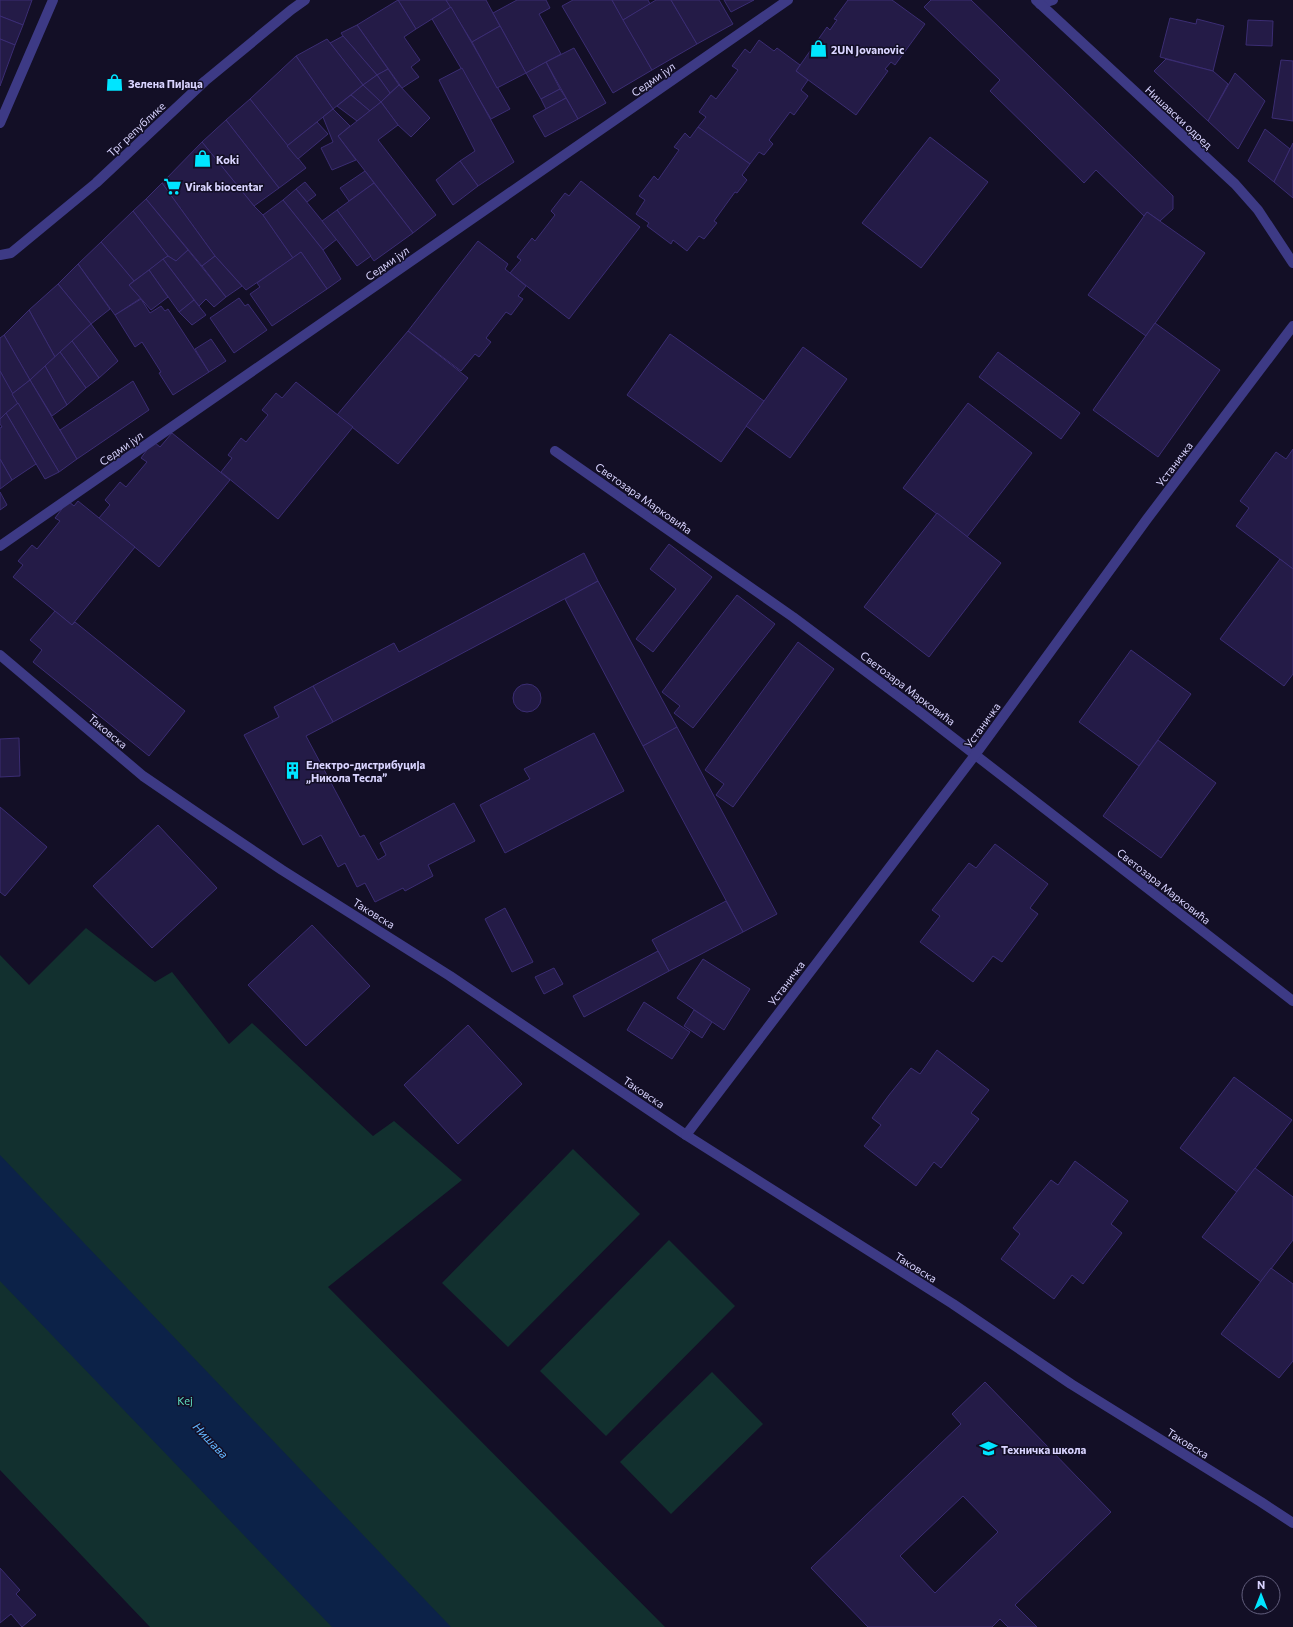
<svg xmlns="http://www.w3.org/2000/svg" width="1293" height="1627" viewBox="0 0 1293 1627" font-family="Commissioner,sans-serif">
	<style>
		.green { fill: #12302f }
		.water { fill: #0c2248 }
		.building { fill: #241b47; stroke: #3b2d73; fill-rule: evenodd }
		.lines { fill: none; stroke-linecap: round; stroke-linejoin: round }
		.minor { stroke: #3d3a85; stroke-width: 10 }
		.tertiary { stroke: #3d3a85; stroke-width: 10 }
		.labels { text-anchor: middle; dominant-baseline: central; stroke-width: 3; stroke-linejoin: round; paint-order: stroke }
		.poi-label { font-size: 11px; font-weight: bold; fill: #d9d4ff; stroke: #130f26; text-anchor: start }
		.street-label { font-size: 11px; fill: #d9d4ff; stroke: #130f26 }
		.park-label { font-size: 11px; fill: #5fe0c0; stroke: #130f26 }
		.water-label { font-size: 12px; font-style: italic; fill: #62b6ff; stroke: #130f26 }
	</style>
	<rect width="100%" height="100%" fill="#130f26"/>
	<g class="green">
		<polygon points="86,928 155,982 172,972 229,1044 252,1023 373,1136 394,1121 462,1180 328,1287 665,1627 150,1627 0,1470 0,955 29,985"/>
		<polygon points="573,1149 640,1214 508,1347 442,1283"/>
		<polygon points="669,1240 735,1306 606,1436 540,1371"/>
		<polygon points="712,1372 763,1424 671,1514 620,1462"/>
	</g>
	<polygon class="water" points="0,1155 451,1627 332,1627 0,1281"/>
	<g class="building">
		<polygon points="0,0 32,0 23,25 0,16"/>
		<polygon points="398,0 446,0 451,7 416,29"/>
		<polygon points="398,0 416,29 404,37 420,60 411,67 419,77 402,88 357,25"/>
		<polygon points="446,0 486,0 500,26 472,42"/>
		<polygon points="517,0 546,0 550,8 539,14 561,54 526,73 493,13"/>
		<polygon points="573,0 612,0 652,70 613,93 562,6"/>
		<polygon points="612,0 648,0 650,4 623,20"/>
		<polygon points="656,0 671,0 697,44 652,70 623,20"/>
		<polygon points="671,0 719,0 733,24 697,44"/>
		<polygon points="724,0 754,0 731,12"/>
		<polygon points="848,0 892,0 925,24 895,65 891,62 885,69 888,71 856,115 796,71 827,27 830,30 837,20 834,19"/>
		<polygon points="931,0 971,0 1173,196 1173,209 1160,221 1147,212 1144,216 1096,170 1084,183 990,91 1000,80 924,7"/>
		<polygon points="451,7 510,109 491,119 432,19"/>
		<polygon points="0,16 23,25 15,45 0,39"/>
		<polygon points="1170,18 1196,24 1197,19 1224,26 1213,71 1160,57"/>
		<polygon points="1248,20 1273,21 1272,46 1246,45"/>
		<polygon points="357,25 388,69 377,75 343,36 341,33"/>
		<polygon points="500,26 526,73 497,88 472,42"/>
		<polygon points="343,36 377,75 363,85 330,43"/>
		<polygon points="0,39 15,45 0,86"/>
		<polygon points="327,39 363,85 333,109 296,56"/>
		<polygon points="759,40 774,51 777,48 800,65 796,71 808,80 801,90 808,96 794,115 790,112 769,140 773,144 764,155 759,152 750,164 698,127 706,117 699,112 711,95 716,99 738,70 732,66 745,49 750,53"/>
		<polygon points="574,48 606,103 578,119 546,62"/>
		<polygon points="296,56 333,109 287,146 250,99"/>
		<polygon points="1166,59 1213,71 1228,84 1208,121 1154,71"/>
		<polygon points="1281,60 1293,61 1293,121 1272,118"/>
		<polygon points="546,62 560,89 541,99 526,73"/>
		<polygon points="462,68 514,162 478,186 460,161 475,151 439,80"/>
		<polygon points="388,69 399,85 390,93 377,75"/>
		<polygon points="1235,73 1265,101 1238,149 1208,121"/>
		<polygon points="377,75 390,93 381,102 363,85"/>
		<polygon points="363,85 381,102 370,111 351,95"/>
		<polygon points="399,85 430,118 411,137 398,125 381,102"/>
		<polygon points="560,89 566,98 546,109 541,99"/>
		<polygon points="351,95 370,111 357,121 337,106"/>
		<polygon points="566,98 578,119 545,137 533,116"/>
		<polygon points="250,99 306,168 279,188 226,120"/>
		<polygon points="381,102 398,125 378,140 436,215 413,233 338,136"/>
		<polygon points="333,109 350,126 338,136 356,160 332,170 321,148 333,142 323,117"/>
		<polygon points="226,120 279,188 254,206 202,142"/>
		<polygon points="317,122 328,134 298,159 287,146"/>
		<polygon points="698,127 750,164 742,175 747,180 737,193 735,192 714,221 717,223 704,239 699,236 687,251 673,240 671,244 647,226 649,223 636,214 645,200 639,196 654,176 658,180 679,150 674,147 685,133 690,138"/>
		<polygon points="1265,129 1290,149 1274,182 1248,161"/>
		<polygon points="930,137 988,182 921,268 862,223"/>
		<polygon points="202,142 254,206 263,215 293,258 246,290 215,256 162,183"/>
		<polygon points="1293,143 1293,198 1274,182"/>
		<polygon points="460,161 478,186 453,205 436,180"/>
		<polygon points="365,171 374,183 349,201 340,188"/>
		<polygon points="581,181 640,227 569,319 510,273 521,260 517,257 532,238 535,241 555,215 551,211 565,193 569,196"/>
		<polygon points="305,182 316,195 307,202 296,189"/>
		<polygon points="162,183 215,256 202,266 146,199"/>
		<polygon points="374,183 413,233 374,261 337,210"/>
		<polygon points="296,189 337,239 323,250 283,200"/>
		<polygon points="146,199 188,250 176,261 168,256 133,211"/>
		<polygon points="283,200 323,250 341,279 327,289 301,252 293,258 263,215"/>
		<polygon points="337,210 371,256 357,266 322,221"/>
		<polygon points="133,211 168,256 134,281 101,242"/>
		<polygon points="1147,212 1205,253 1146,336 1088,295"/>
		<polygon points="478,241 508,264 505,269 526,286 518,296 523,299 511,315 506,312 486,338 491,342 479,357 475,354 461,371 408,331"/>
		<polygon points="101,242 134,281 129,285 141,298 115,315 78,264"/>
		<polygon points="188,250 226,297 214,307 206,299 199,306 163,259 168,256 176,261"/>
		<polygon points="301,252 327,289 272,326 250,294 260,287 257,283"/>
		<polygon points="215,256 242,286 226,297 202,266"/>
		<polygon points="163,259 194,300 179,312 149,270"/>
		<polygon points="78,264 110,309 91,324 58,284"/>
		<polygon points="149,270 168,297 151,310 129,285"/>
		<polygon points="58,284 91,324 55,357 29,310"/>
		<polygon points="239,298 245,306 248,304 267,330 234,353 210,318"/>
		<polygon points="141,299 150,313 161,306 165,311 168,309 209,372 173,395 159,373 161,372 142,342 135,347 115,315"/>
		<polygon points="194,300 206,315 192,325 179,312"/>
		<polygon points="29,310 55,357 30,380 4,335"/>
		<polygon points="1155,323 1220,370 1158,457 1093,410"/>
		<polygon points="91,324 118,361 99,378 72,341"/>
		<polygon points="408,331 468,378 398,464 337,415"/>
		<polygon points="670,334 764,401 721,462 627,395"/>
		<polygon points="4,335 30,380 12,394 0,371 0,338"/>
		<polygon points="211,339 226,361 209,372 195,349"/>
		<polygon points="72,341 99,378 86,388 60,352"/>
		<polygon points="803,347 847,379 790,458 746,426"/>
		<polygon points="60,352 86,388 67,405 45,366"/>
		<polygon points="998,352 1080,413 1061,439 979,377"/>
		<polygon points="45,366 67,405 52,416 30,380"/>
		<polygon points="0,371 18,403 0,419"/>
		<polygon points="30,380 77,459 59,472 12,394"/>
		<polygon points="133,381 149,410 77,459 60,430"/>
		<polygon points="296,382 353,427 278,519 221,472 232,458 228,455 241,438 246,442 268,415 262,410 276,393 282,398"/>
		<polygon points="18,403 59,472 45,479 6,413"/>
		<polygon points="968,403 1032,453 967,537 903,488"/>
		<polygon points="6,413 36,464 12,480 0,459 0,428 2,427 0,424 0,419"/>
		<polygon points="172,433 230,480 159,567 99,518 110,505 105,500 120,482 126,487 147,462 141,458 149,447 154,442 160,447"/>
		<polygon points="1293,449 1293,569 1236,526 1249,508 1240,501 1276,452 1286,459"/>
		<polygon points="0,459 12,480 0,489"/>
		<polygon points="0,492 7,505 0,510"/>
		<polygon points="68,501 74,506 78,501 135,547 72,625 13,577 23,565 18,561 32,545 37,549 60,521 55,518"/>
		<polygon points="937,513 1001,563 929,657 864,607"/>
		<polygon points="669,544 712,577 653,652 636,639 676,589 650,569"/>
		<polygon points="584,553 598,581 333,722 313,686 394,643 399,652"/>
		<polygon points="1280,559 1293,569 1293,674 1284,686 1220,639"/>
		<polygon points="598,581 677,727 643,746 565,599"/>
		<polygon points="737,595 775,624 693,728 674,713 680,706 662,692"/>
		<polygon points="55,611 72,625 75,622 185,711 149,756 33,662 42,650 30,640"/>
		<polygon points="798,642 834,669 733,807 716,795 724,784 705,770"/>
		<polygon points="1131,650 1191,694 1139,766 1079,722"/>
		<circle cx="527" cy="698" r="14"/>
		<polygon points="313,686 333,722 306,736 360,837 364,835 378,860 386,855 380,843 454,803 475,841 428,865 433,876 405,891 403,888 375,902 365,883 357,887 345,863 338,867 321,835 303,845 244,735 279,717 274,707"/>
		<polygon points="677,727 777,914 743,932 643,746"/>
		<polygon points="594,733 624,791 505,853 480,805 530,779 524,769"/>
		<polygon points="19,738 20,776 0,777 0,739"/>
		<polygon points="1158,740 1216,783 1161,858 1103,816"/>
		<polygon points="0,807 47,847 5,896 0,892"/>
		<polygon points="158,825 217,888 152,948 93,886"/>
		<polygon points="995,844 1048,884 1030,908 1038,914 1002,962 993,956 973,982 920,942 940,916 932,910 969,863 976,868"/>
		<polygon points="726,901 743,932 669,971 652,940"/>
		<polygon points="505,908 533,962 512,972 485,919"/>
		<polygon points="312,925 370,986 306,1046 248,985"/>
		<polygon points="658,951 669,971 584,1017 573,996"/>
		<polygon points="703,959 750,989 724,1030 677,998"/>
		<polygon points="554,968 563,984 544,994 535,977"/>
		<polygon points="644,1002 690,1032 672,1059 627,1030"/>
		<polygon points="694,1010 712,1022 702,1038 684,1026"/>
		<polygon points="468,1025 522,1084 458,1144 404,1085"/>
		<polygon points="937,1050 989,1090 971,1113 979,1119 941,1168 934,1162 916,1186 864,1146 881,1125 872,1118 889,1095 911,1068 920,1074"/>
		<polygon points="1234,1077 1292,1120 1237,1192 1180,1148"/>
		<polygon points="1075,1161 1128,1201 1111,1224 1122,1233 1083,1284 1072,1275 1054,1299 1001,1259 1020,1234 1013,1228 1051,1180 1058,1185"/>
		<polygon points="1255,1168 1293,1197 1293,1240 1261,1282 1202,1237"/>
		<polygon points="1271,1268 1293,1284 1293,1361 1279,1378 1221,1334"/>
		<path d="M985,1382l126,130 -96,93 22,22h-29l-8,-8 -8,8h-124l-57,-59 150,-144 -9,-10zM963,1496l35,36 -63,61 -35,-37z"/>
		<polygon points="0,1568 20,1590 16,1594 36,1615 22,1627 11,1614 0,1623"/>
	</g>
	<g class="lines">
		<g class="minor">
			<polyline points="1040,4 1053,0"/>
			<polyline points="0,123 53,0"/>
			<polyline points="0,255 11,253 96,183 205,81 291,10 305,0"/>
			<polyline points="555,451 793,617 916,709 1293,1001"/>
			<polyline points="0,546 788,0"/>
			<polyline points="0,655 143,776 200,815 282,870 450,976 686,1135 953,1304 1071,1384 1261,1502 1293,1523"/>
			<polyline points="686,1135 975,755 1147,519 1293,326"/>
		</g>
		<polyline class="tertiary" points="1036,0 1235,184 1258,210 1293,263"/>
	</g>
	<defs>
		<symbol id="shop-bare" viewBox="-9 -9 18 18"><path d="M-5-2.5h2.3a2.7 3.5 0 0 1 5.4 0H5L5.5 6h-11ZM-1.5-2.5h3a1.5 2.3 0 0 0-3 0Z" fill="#00e5ff" stroke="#130f26" stroke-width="2.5" paint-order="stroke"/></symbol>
		<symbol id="supermarket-bare" viewBox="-9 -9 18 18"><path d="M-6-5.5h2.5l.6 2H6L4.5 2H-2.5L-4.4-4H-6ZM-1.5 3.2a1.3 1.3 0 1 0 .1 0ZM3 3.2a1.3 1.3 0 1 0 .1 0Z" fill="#00e5ff" stroke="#130f26" stroke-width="2.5" paint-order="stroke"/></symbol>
		<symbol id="building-bare" viewBox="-9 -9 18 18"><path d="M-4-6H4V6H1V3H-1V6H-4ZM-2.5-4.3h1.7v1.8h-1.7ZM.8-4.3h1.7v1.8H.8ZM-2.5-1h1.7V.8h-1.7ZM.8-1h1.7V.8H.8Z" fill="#00e5ff" stroke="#130f26" stroke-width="2.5" paint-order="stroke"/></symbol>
		<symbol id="school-bare" viewBox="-9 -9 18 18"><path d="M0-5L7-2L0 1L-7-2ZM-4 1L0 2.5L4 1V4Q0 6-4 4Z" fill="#00e5ff" stroke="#130f26" stroke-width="2.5" paint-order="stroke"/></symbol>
	</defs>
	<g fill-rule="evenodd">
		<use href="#shop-bare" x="806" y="36" width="25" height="25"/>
		<use href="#shop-bare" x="102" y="70" width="25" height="25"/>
		<use href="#shop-bare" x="190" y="146" width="25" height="25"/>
		<use href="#supermarket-bare" x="160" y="174" width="25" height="25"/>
		<use href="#building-bare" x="280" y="758" width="25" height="25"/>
		<use href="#school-bare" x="976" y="1436" width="25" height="25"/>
	</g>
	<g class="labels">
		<g class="poi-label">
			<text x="831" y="49">2UN Jovanovic</text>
			<text x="128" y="83">Зелена Пијаца</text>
			<text x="216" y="159">Koki</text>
			<text x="185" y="186">Virak biocentar</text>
			<text x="306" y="764">Електро-дистрибуција<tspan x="306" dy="13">„Никола Тесла”</tspan></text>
			<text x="1001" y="1449">Техничка школа</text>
		</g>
		<g class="street-label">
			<text transform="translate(653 79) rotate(-35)">Седми јул</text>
			<text transform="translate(1179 117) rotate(43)">Нишавски одред</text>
			<text transform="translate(136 129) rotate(-43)">Трг републике</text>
			<text transform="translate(387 263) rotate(-35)">Седми јул</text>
			<text transform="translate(121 448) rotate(-35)">Седми јул</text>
			<text transform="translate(1174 464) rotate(-53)">Устаничка</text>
			<text transform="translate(644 498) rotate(35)">Светозара Марковића</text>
			<text transform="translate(908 688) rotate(37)">Светозара Марковића</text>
			<text transform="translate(982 725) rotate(-54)">Устаничка</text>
			<text transform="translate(108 731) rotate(40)">Таковска</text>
			<text transform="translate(1164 886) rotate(38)">Светозара Марковића</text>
			<text transform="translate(374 913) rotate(32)">Таковска</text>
			<text transform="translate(786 983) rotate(-53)">Устаничка</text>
			<text transform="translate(644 1092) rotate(34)">Таковска</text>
			<text transform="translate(916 1267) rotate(32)">Таковска</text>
			<text transform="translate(1188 1443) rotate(32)">Таковска</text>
		</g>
		<g class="park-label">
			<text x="185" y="1400">Кеј</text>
		</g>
		<g class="water-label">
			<text transform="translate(211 1440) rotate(46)">Нишава</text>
		</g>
	</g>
	<g transform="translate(1261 1595)"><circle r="19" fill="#130f26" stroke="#625e7d"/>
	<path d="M0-3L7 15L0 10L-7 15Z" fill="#00e5ff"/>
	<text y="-6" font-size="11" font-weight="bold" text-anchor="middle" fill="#d9d4ff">N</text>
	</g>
</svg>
